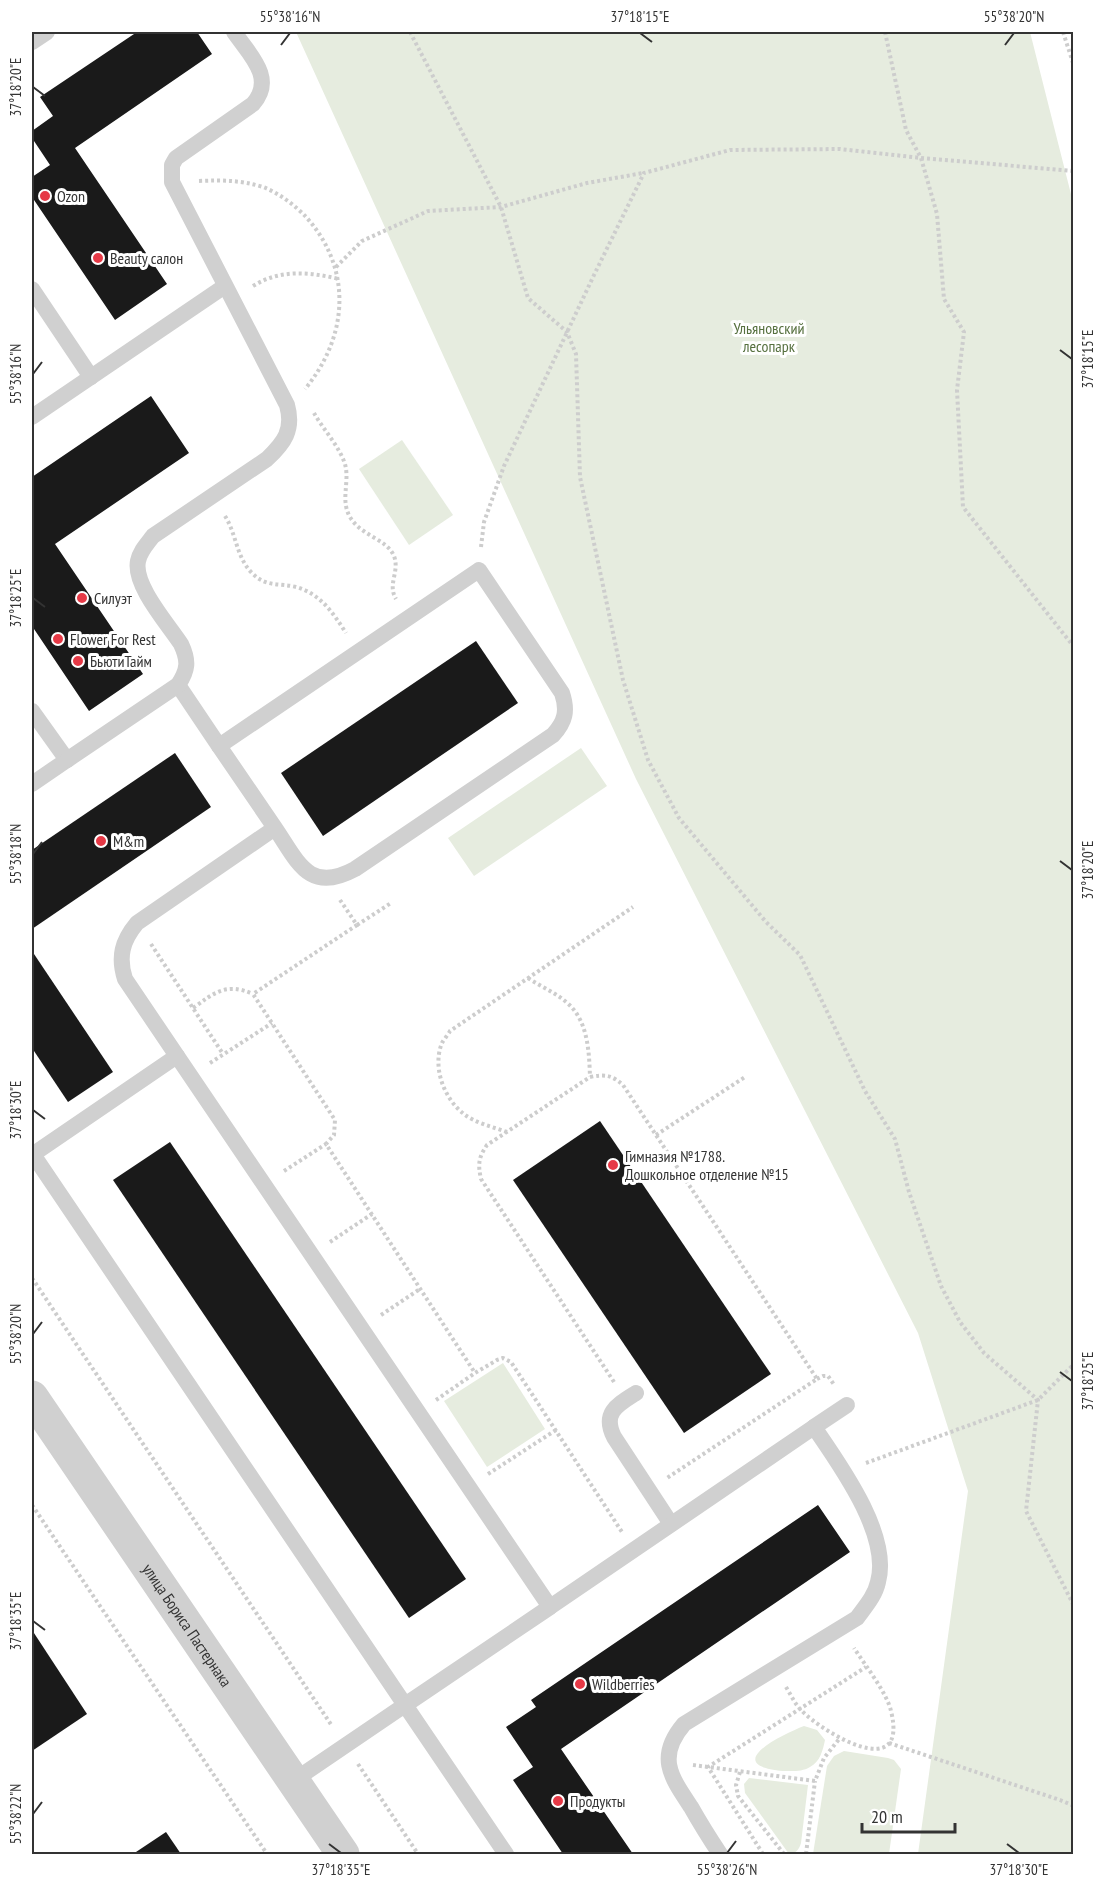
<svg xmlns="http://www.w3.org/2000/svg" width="1105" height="1886" viewBox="0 0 1105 1886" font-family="'PT Sans Narrow',sans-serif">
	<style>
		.green { fill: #e6ecdf }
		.building { fill: #1a1a1a }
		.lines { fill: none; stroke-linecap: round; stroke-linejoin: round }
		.path { stroke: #cdcdcd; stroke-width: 4; stroke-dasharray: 3 3; stroke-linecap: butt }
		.service { stroke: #d0d0d0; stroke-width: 16 }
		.minor { stroke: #d0d0d0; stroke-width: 33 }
		.ticks { fill: none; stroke: #333; stroke-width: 2 }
		.poi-dot { fill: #e63946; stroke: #fff; stroke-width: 2 }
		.labels { text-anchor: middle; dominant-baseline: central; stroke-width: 6; stroke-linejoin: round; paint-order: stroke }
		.poi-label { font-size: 16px; fill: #333; stroke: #fff; text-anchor: start }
		.park-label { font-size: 16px; fill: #56703f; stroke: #fff }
		.street-label { font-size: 16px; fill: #333; stroke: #fff }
		.neatline { fill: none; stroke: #333; stroke-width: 2 }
		.ticks-label { font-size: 15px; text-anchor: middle; fill: #333 }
	</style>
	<rect width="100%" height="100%" fill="#fff"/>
	<g class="green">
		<polygon points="296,32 1030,32 1074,206 1073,1854 918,1854 968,1491 918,1333 636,779"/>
		<polygon points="402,440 453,515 409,545 359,469"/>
		<polygon points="581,748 607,786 474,876 448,838"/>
		<polygon points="503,1363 545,1429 487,1467 444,1401"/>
		<path d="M804,1726l13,4 8,10c-2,10 -5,22 -15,27 -8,5 -18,4 -27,4 -63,-6 -2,-36 21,-45z"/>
		<polygon points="844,1751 888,1758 894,1760 901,1769 889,1854 813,1854 827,1766 834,1756"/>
		<path d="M749,1778l59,7 -7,58c-2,7 -5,10 -12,11l-44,-61 -1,-9z"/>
	</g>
	<g class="building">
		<polygon points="137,32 197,32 212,54 75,148 167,284 115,320 32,197 32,177 50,165 32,138 32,131 53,116 40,97"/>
		<polygon points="151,396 189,453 55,544 143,674 89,711 32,626 32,477"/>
		<polygon points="476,641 518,703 323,836 281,773"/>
		<polygon points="175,753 211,807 32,929 32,850"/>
		<polygon points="32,951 113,1072 68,1102 32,1048"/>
		<polygon points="600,1121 771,1374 684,1433 513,1180"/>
		<polygon points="170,1142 466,1579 409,1618 113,1180"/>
		<polygon points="818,1505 850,1552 561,1749 633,1854 563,1854 513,1780 533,1767 506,1727 536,1707 531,1700"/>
		<polygon points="32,1630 87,1714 32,1751"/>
		<polygon points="166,1832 181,1854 133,1854"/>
	</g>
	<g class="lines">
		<g class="path">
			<polyline points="410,32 501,207 528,298 567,332 576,354 580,477 623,680 648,760 679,818 766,922 800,955 865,1091 895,1139 909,1192 941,1286 960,1322 984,1353 1038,1400 1026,1511 1074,1606"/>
			<polyline points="885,32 906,130 921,158 1074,171"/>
			<polyline points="1063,32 1074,66"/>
			<path d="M199,181c23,-1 41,-1 64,6 16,6 33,19 44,31 46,52 41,119 -2,171"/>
			<polyline points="336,267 362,241 428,211 501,207 587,183 643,173"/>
			<path d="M253,286c27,-17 57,-14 86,-7"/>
			<path d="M314,413c9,16 25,33 31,51 5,18 -5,36 5,53 11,19 37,22 44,39 6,16 -7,28 2,43"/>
			<path d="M225,516c12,19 11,42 28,58 13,13 27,9 43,13 25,7 37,26 50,46"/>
			<polyline points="481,547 484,522 504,466 594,275 644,173 730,150 840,149 921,158 937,214 944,299 964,332 957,390 963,507 1074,647"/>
			<polyline points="340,900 357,925 253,994 335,1120 334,1135 326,1144 475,1373 497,1360 503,1358 511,1362 622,1532"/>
			<polyline points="357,925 391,903"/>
			<polyline points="151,944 223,1054"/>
			<path d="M528,978c12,8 26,14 37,23 23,18 24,49 25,76"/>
			<path d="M193,1008c21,-15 33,-26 60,-14"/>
			<polyline points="210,1063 272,1023"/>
			<path d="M507,1132c-14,-5 -32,-9 -43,-18 -20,-15 -32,-47 -22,-71 2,-4 6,-8 8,-12l183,-124"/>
			<polyline points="656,1135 745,1077"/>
			<polyline points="284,1171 326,1144"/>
			<polyline points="330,1242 372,1214"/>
			<polyline points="32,1278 332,1726"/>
			<polyline points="381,1315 420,1289"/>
			<polyline points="817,1379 823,1376 828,1376 835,1386"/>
			<path d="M614,1382l-133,-203c-3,-14 -3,-21 6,-34l103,-68c15,-3 22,-2 33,8l194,294 -150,99"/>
			<polyline points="436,1400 475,1373"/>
			<polyline points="866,1463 1038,1400 1074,1364"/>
			<polyline points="488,1474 556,1430"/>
			<polyline points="32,1505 267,1854"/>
			<path d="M786,1687c5,8 9,17 15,23 22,23 108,74 90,1 -4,-18 -26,-46 -37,-63"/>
			<polyline points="889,1743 1060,1800 1074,1806"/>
			<polyline points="358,1764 418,1854"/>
			<polyline points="693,1765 815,1781 824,1758 840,1738"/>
			<polyline points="740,1772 736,1785 738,1796 784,1854"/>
			<polyline points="763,1854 708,1767 866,1667"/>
			<polyline points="806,1854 815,1781"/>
		</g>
		<g class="service">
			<polyline points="32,42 47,32"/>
			<polyline points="32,289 91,377"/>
			<polyline points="32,417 225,286"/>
			<polyline points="178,685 219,746"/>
			<polyline points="32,711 67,760 32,784"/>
			<path d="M67,760l111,-75c10,-15 11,-24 3,-41 -13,-20 -48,-59 -43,-83 2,-10 9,-17 15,-25l114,-77c17,-16 27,-29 20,-54l-115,-223v-17l4,-7 77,-54c23,-26 -4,-50 -19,-72"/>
			<polyline points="32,1153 405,1705 550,1607 177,1056"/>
			<path d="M32,1155l145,-99 -52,-77c-7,-22 -3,-38 12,-56l138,-95c23,34 34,66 80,41l198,-134c12,-13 15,-24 9,-42l-83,-123 -260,176 56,82"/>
			<path d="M636,1393c-19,12 -34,20 -22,44l57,87"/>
			<polyline points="814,1427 847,1405"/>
			<path d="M550,1607l264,-180c26,38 77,108 64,155 -3,14 -13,25 -21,36l-173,106c-28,33 -13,53 7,83 9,16 19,32 29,47"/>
			<polyline points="293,1781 405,1705 506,1854"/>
		</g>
		<path class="minor" id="s1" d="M32,1397l311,457"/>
	</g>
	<path class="ticks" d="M640,33l12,9M281,45l9,-12M1005,45l9,-12M33,87l12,9M1060,350l12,9M33,374l9,-12M33,598l12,9M33,854l9,-12M1060,861l12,9M33,1110l12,9M33,1334l9,-12M1060,1372l12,9M33,1621l12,9M33,1814l9,-12M329,1844l12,9M1007,1844l12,9M727,1853l9,-12"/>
	<g class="poi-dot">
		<circle cx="45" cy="196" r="6"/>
		<circle cx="98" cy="258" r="6"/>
		<circle cx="82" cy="598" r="6"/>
		<circle cx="58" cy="639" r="6"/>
		<circle cx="78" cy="661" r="6"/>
		<circle cx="101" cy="841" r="6"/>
		<circle cx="613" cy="1165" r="6"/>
		<circle cx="580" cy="1684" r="6"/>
		<circle cx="558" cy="1801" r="6"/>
	</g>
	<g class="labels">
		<g class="poi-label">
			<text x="57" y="196">Ozon</text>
			<text x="110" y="258">Beauty салон</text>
			<text x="94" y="598">Силуэт</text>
			<text x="70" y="639">Flower For Rest</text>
			<text x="90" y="661">БьютиТайм</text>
			<text x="113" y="841">M&amp;m</text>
			<text x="625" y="1156">Гимназия №1788.<tspan x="625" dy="18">Дошкольное отделение №15</tspan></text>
			<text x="592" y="1684">Wildberries</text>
			<text x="570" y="1801">Продукты</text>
		</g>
		<g class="park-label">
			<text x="769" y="328">Ульяновский<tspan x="769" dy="18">лесопарк</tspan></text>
		</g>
		<g class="street-label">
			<text stroke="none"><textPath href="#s1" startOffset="276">улица Бориса Пастернака</textPath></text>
		</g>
	</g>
	<rect width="1105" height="1886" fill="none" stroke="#ffffff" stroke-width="66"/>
	<path d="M862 1823v9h93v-9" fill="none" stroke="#333333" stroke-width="3"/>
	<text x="871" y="1823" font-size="18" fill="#333333" stroke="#ffffff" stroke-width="4.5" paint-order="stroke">20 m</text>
	<rect x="33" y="33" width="1039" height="1820" class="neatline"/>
	<g class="ticks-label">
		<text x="290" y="22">55°38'16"N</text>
		<text x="640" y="22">37°18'15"E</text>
		<text x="1014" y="22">55°38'20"N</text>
		<text transform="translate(16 87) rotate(-90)" y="5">37°18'20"E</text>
		<text transform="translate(1088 359) rotate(-90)" y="5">37°18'15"E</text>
		<text transform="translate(16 374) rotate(-90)" y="5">55°38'16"N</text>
		<text transform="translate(16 598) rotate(-90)" y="5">37°18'25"E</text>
		<text transform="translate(16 854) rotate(-90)" y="5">55°38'18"N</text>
		<text transform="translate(1088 870) rotate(-90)" y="5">37°18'20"E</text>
		<text transform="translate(16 1110) rotate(-90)" y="5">37°18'30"E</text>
		<text transform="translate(16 1334) rotate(-90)" y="5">55°38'20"N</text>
		<text transform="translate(1088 1381) rotate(-90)" y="5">37°18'25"E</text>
		<text transform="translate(16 1621) rotate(-90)" y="5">37°18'35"E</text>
		<text transform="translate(16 1814) rotate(-90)" y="5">55°38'22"N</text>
		<text x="341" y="1875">37°18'35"E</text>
		<text x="727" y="1875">55°38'26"N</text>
		<text x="1019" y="1875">37°18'30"E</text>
	</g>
</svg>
